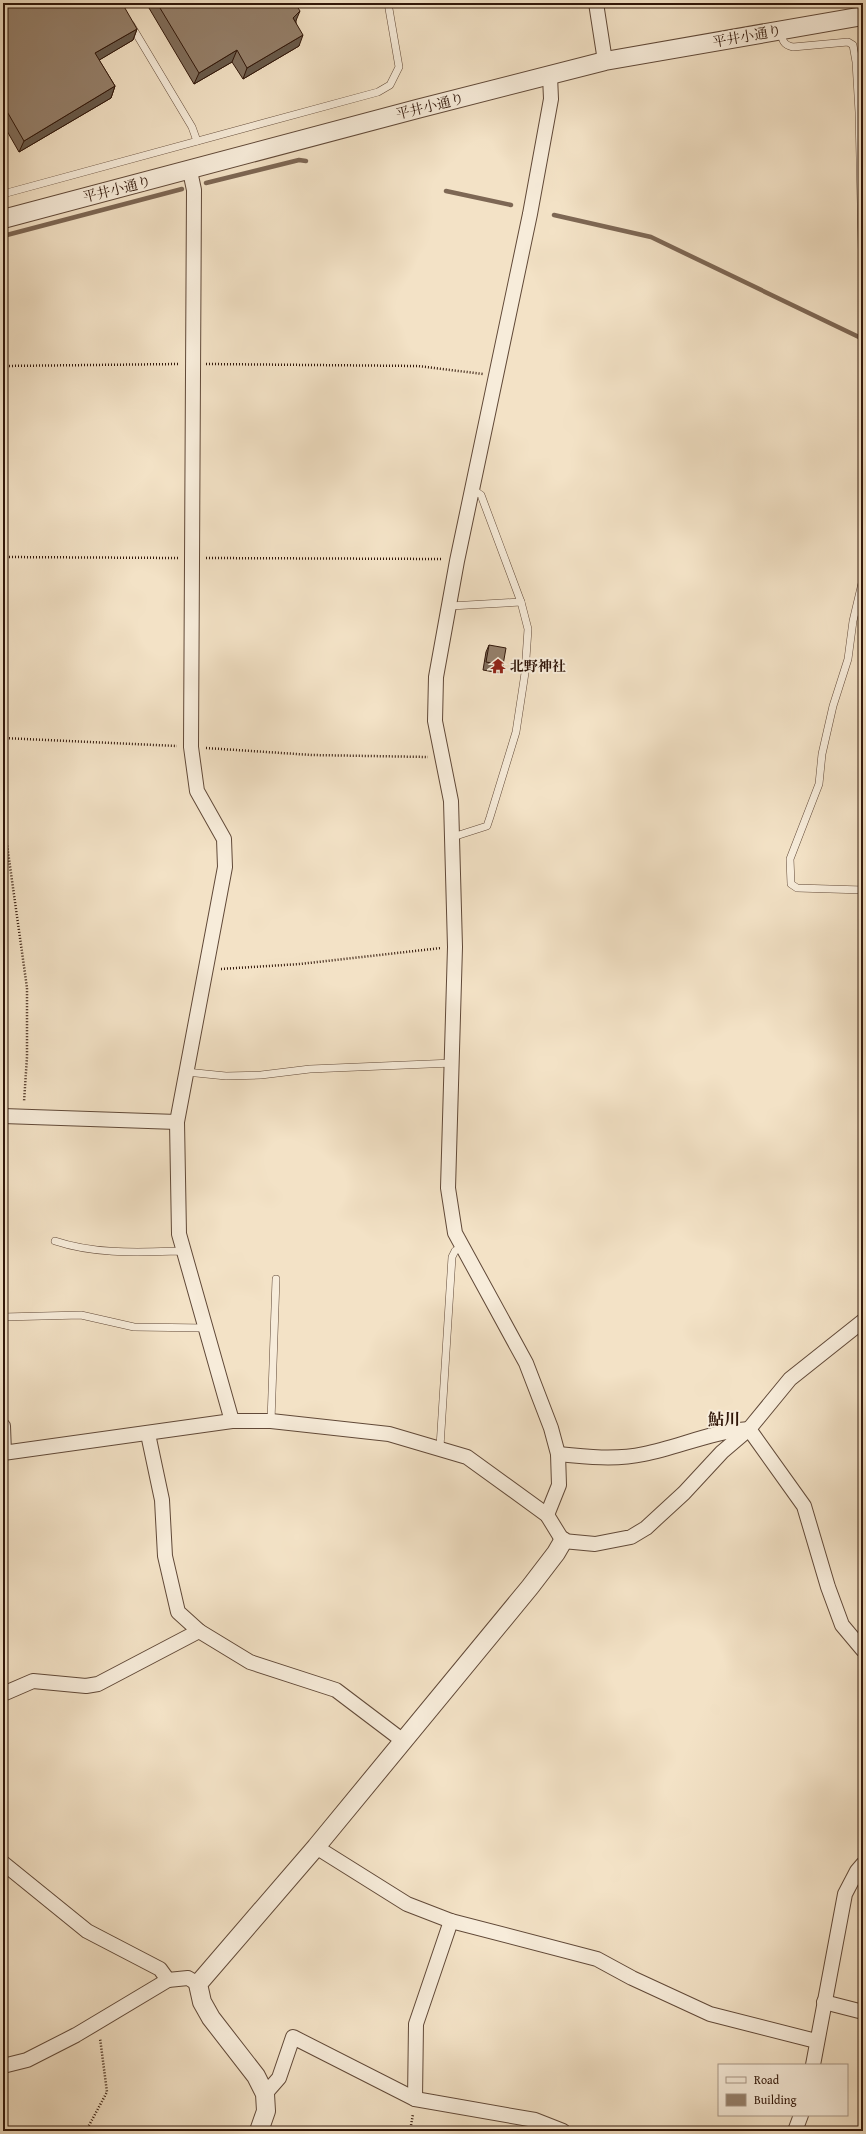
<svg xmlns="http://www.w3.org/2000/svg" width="866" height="2134" viewBox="0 0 866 2134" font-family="'Gentium Book Plus','Noto Serif JP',serif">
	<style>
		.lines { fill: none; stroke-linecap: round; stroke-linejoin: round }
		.stream { stroke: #7d6754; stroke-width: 4.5 }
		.service-casing { stroke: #614938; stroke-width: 8 }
		.minor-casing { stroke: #614938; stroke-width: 16 }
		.tertiary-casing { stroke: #614938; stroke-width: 20 }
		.path { stroke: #301609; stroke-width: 2.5; stroke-dasharray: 1 2; stroke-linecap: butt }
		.service { stroke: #f7ecda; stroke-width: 7 }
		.minor { stroke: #f7ecda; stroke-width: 14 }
		.tertiary { stroke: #f7ecda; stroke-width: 18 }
		.wall { fill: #806e5c; stroke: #301609 }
		.shaded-wall { fill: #685a4b; stroke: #301609 }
		.building { fill: #95806b; stroke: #301609 }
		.labels { text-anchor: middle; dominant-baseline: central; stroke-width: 4; stroke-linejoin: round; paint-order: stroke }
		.street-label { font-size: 14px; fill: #301609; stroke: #f7ecda }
		.poi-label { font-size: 14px; font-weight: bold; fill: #301609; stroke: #f7ecda; text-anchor: start }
		.quarter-label { font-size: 16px; font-weight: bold; fill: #301609; stroke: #f7ecda }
	</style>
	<rect width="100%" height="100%" fill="#f3e2c6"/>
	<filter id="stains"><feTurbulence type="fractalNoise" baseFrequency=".005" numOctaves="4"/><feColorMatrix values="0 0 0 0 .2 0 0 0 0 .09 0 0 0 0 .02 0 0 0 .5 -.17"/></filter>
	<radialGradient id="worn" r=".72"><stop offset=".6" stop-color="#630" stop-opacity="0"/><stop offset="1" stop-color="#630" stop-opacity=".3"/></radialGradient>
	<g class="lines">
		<g class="stream">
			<polyline points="206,183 299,160 306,161"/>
			<polyline points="446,191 511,205"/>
			<polyline points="554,215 651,237 863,339"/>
			<polyline points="3,236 182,189"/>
		</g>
		<defs>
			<g id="service">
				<polyline points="131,25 192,127 197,141"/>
				<path d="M781,30c1,10 2,15 12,17l55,-5 5,3 3,17 3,50 4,183"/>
				<polyline points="3,194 378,92 390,85 399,67 388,3"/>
				<polyline points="863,579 853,621 848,659 833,706 822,754 819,784 790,859 791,884 797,888 863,890"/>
				<polyline points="450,606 521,602"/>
				<polyline points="451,835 459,835 487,826 490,817 516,732 525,673 528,629 521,602 481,495 472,489"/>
				<polyline points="186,1072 226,1076 261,1075 310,1069 453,1063"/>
				<path d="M55,1241c42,14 86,11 129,10"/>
				<polyline points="3,1317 81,1315 134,1327 206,1328"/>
				<polyline points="271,1421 276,1279"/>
				<polyline points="440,1447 452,1257 455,1251 461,1247"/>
			</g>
			<g id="minor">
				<polyline points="596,3 605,61"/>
				<polyline points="190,171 194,190 191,747 197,791 224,839 225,867 177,1122 179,1234 232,1421"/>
				<polyline points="3,1116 177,1122"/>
				<polyline points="3,1426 4,1453"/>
				<polyline points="148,1434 162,1500 165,1556 178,1612 199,1631 250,1662 336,1690 402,1740"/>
				<polyline points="3,1453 232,1421 271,1421 389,1434 467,1457 547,1515 563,1541 595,1544 631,1537 646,1528 684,1493 722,1452 749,1429 790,1379 863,1321"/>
				<path d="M558,1454c28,3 59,6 86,0 35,-7 69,-23 105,-25l55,77 24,81 14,38 21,25"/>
				<polyline points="547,1515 559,1485 558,1454 551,1428 526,1363 455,1233 448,1188 455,947 451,801 435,721 436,677 457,561 530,214 551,99 550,76"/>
				<polyline points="3,1694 33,1681 86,1686 98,1684 199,1631"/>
				<polyline points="316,1847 407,1904 451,1921 597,1959 632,1978 710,2014 816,2041"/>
				<polyline points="3,1863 87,1931 160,1969 168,1980"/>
				<polyline points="824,2002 863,2012"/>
				<polyline points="813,2065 845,1894 857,1871 863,1864"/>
				<polyline points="3,2066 27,2060 76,2035 168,1980 188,1978 198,1984"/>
				<polyline points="265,2094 279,2078 293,2037 415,2099 535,2120 563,2131"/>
				<polyline points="415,2099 416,2024 451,1921"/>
				<polyline points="795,2131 801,2115"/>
			</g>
			<g id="tertiary">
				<polyline points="3,219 417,109 605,61 863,16"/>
				<polyline points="259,2131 266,2111 265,2094 256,2076 211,2018 202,2002 198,1984 316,1847 530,1587 556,1553 563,1541"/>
			</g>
		</defs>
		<use href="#service" class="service-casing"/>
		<use href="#minor" class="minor-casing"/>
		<use href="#tertiary" class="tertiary-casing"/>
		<g class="path">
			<polyline points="206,364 418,366 483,374"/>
			<polyline points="3,366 179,364"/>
			<polyline points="3,557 179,558"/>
			<polyline points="206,558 443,559"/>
			<polyline points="3,738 177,746"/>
			<polyline points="206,748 312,755 428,757"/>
			<polyline points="3,816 27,988 27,1057 24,1102"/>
			<polyline points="221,969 300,964 441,948"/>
			<polyline points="86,2131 107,2092 100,2038"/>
			<polyline points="410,2131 413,2114"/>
		</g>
		<use href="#service" class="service"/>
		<use href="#minor" class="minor"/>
		<use href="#tertiary" class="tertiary"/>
	</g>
	<g class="wall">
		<polygon points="3,3 137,29 133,40 99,60 115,86 111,98 19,152 3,124"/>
		<polygon points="146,3 295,3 296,22 299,46 243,79 232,62 194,84"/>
		<polygon points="489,645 503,665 500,673 483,670 486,652"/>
	</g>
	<g class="shaded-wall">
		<polygon points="300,11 295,23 293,18"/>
		<polygon points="137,29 133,40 91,65 95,53"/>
		<polygon points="303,35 299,46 243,79 247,68"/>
		<polygon points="237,50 232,62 194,84 199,73"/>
		<polygon points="115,86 111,98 19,152 24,141"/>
	</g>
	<g class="building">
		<polygon points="3,3 122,3 137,29 95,53 115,86 24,141 5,108 3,109"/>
		<polygon points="157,3 295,3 300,11 293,18 303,35 247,68 237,50 199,73"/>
		<polygon points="489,645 506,648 503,665 486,662"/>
	</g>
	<defs>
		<symbol id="temple-bare" viewBox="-9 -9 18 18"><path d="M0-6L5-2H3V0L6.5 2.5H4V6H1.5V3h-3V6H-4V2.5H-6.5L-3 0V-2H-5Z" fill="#8f2418" stroke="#f7ecda" stroke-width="2.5" paint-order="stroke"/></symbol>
	</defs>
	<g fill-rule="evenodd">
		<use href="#temple-bare" x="487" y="655" width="22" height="22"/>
	</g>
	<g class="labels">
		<g class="street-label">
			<text transform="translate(747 36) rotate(-10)">平井小通り</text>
			<text transform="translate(430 106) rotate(-14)">平井小通り</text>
			<text transform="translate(117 189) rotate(-14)">平井小通り</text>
		</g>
		<g class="poi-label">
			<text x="510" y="666">北野神社</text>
		</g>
		<g class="quarter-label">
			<text x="724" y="1419">鮎川</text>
		</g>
	</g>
	<rect width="866" height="2134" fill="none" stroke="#f3e2c6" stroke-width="16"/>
	<rect x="4" y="4" width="858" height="2126" fill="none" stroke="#301609" stroke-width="2"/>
	<rect x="8" y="8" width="850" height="2118" fill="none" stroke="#301609"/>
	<rect x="718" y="2064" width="130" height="52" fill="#f7ecda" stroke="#a79686"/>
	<rect x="726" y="2077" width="20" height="6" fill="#f7ecda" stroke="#a79686"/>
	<text x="754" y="2084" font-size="12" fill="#301609">Road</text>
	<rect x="726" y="2094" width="20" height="12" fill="#95806b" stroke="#a79686"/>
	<text x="754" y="2104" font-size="12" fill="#301609">Building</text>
	<rect width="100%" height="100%" filter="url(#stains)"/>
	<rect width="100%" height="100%" fill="url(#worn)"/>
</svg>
